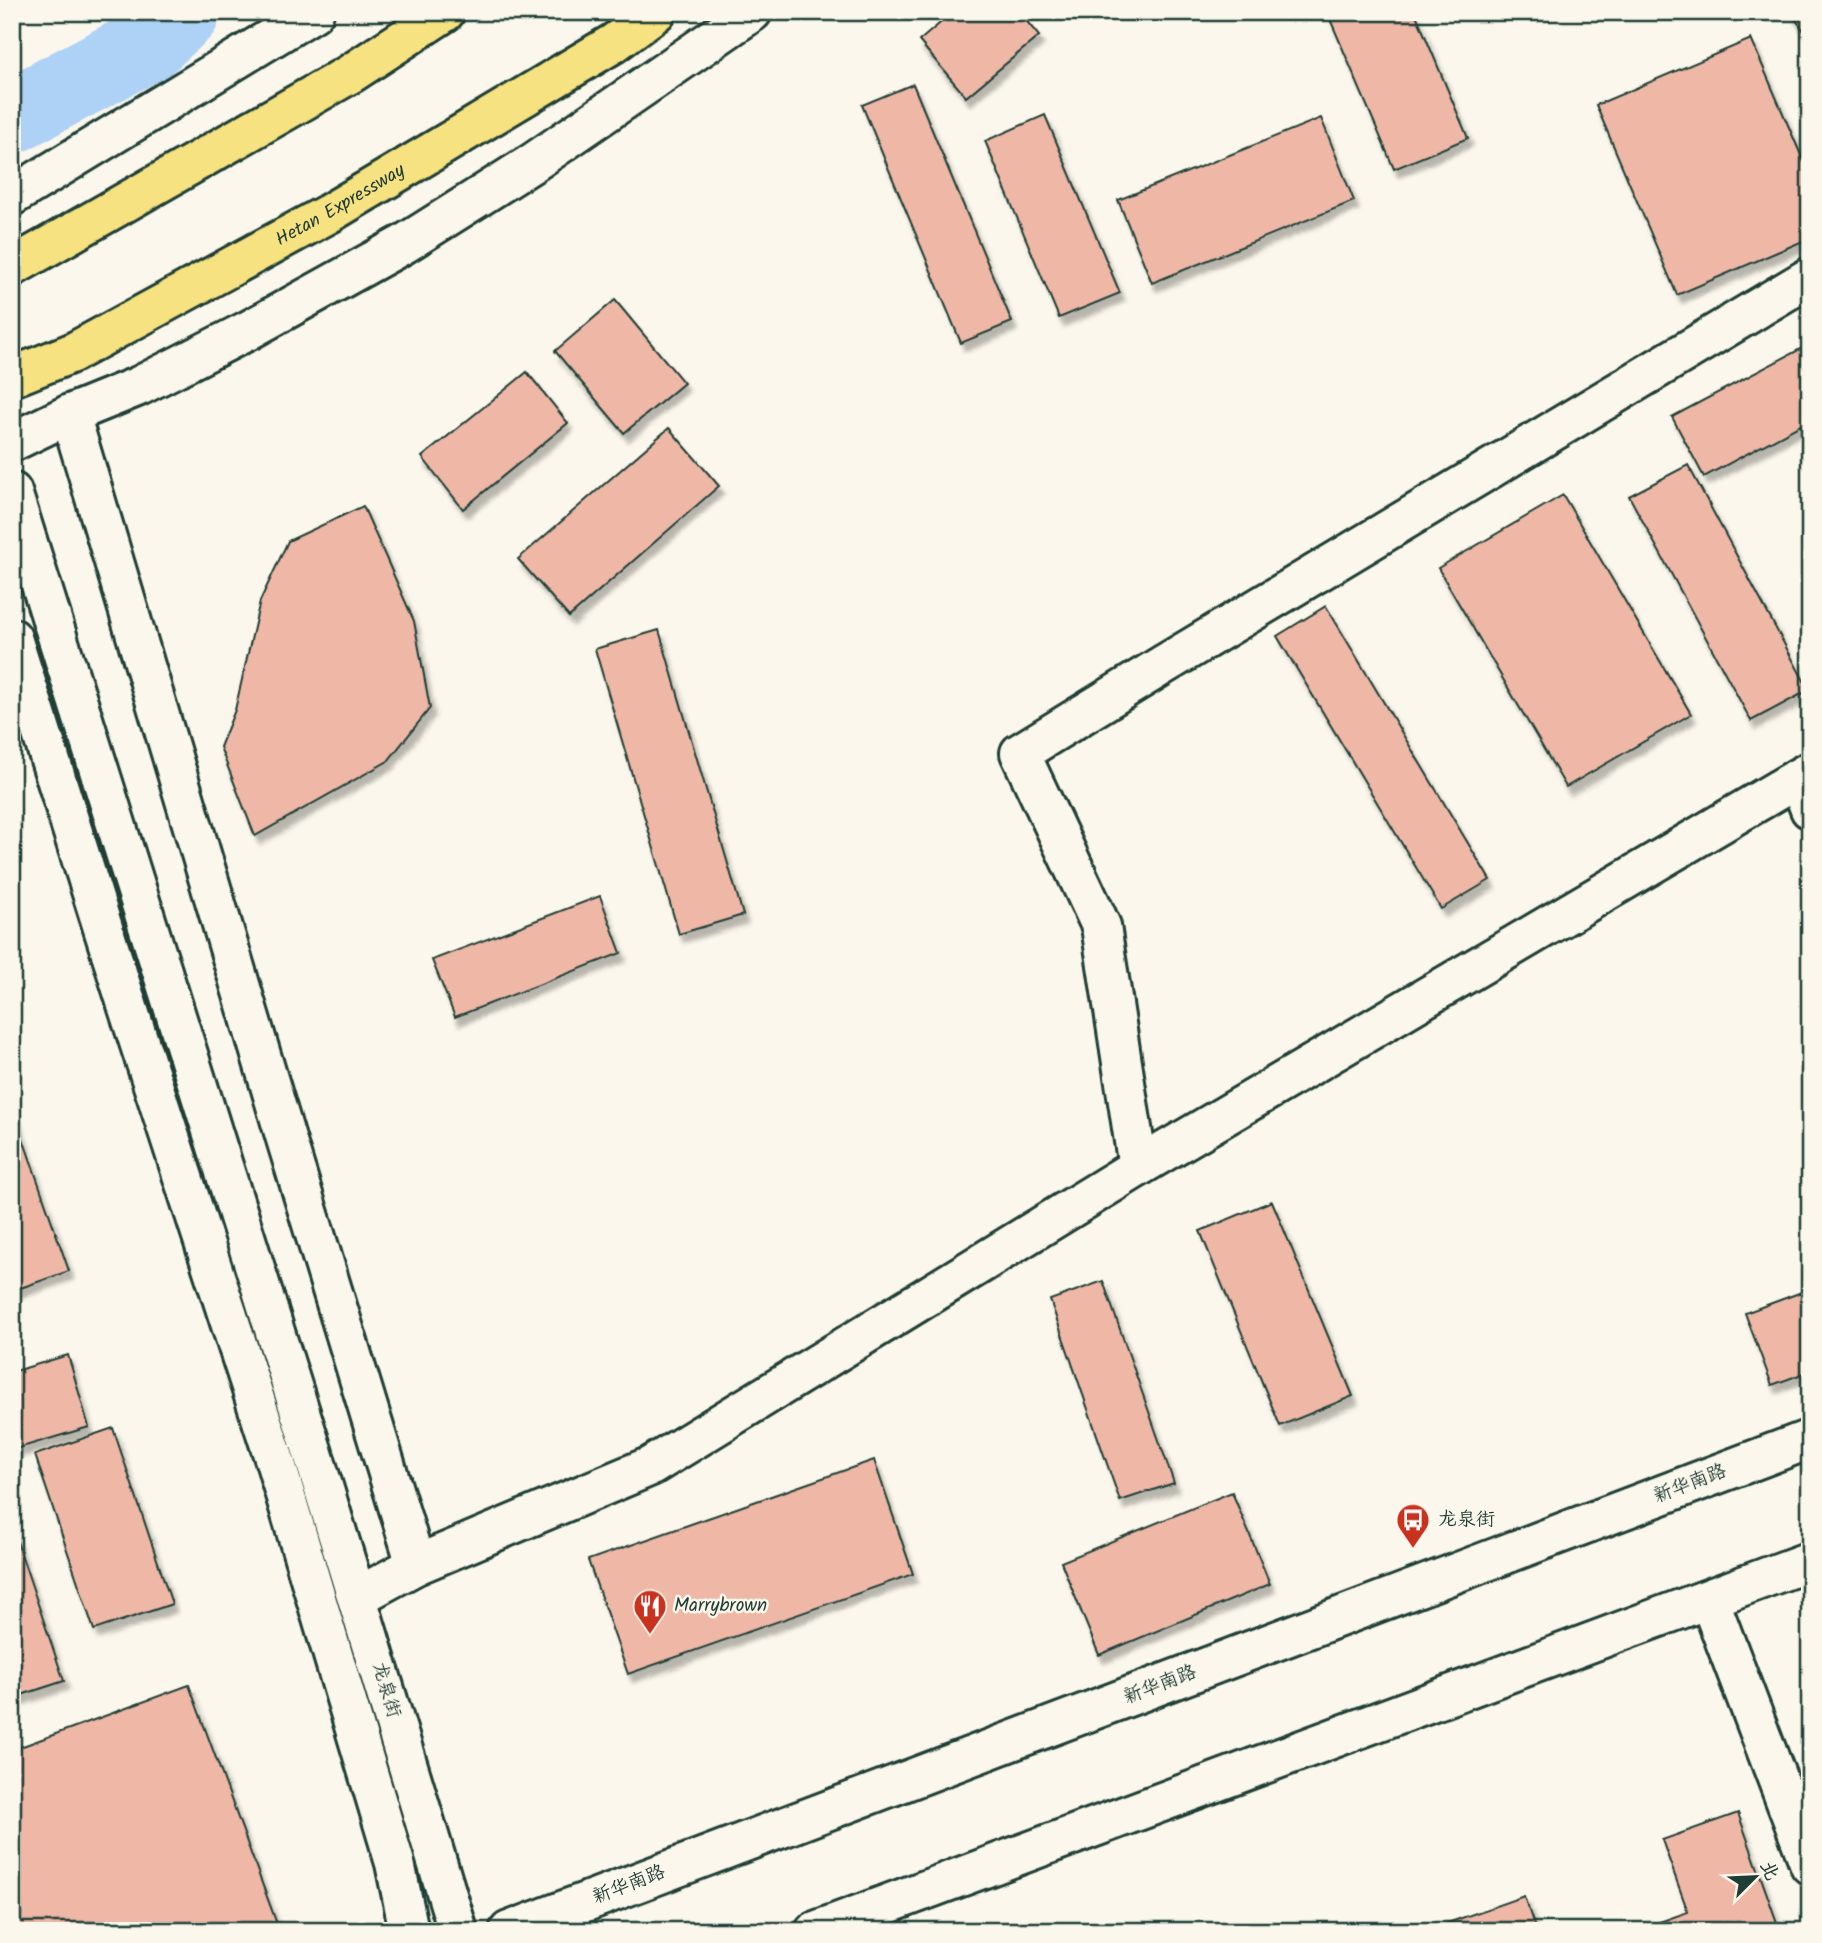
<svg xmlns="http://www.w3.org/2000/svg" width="1822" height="1943" viewBox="0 0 1822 1943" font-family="Kalam,'LXGW WenKai TC',sans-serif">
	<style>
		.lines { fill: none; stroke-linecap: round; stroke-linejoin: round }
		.river { stroke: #aed2f6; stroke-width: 75 }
		.building { fill: #efb7a6; stroke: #1f3d34; stroke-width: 2; filter: url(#shadow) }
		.street-casing { stroke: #1f3d34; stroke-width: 44 }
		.secondary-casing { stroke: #1f3d34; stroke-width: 44 }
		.highway-casing { stroke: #1f3d34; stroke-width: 44 }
		.street { stroke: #fbf7ec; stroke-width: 38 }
		.secondary { stroke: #fbf7ec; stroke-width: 38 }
		.highway { stroke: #f7e281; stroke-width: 38 }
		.labels { text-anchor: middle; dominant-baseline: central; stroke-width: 5; stroke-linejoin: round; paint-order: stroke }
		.street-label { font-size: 19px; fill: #1f3d34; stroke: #fbf7ec }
		.poi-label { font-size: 19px; fill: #1f3d34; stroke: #fbf7ec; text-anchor: start }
	</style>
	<defs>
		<filter id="shadow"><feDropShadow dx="4.5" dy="8" stdDeviation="2" flood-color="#0004"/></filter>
	</defs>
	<rect width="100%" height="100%" fill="#fbf7ec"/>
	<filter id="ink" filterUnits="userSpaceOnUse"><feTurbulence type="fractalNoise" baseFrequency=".0143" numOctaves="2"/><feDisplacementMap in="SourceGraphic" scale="14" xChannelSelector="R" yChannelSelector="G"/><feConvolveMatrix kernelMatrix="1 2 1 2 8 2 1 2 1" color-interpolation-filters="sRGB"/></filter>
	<g filter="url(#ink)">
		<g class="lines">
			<polyline class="river" points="12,116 148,44 183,12"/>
		</g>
		<g class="building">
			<polygon points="953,12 1019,12 1039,36 966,97 919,41"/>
			<polygon points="1327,12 1415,12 1468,138 1394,169"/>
			<polygon points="1790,12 1810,12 1810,39"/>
			<polygon points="1751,39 1810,176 1810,238 1677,295 1596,105"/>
			<polygon points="913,84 1012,322 961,343 862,105"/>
			<polygon points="1045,115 1120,293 1059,318 985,141"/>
			<polygon points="1321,118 1354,201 1152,283 1118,200"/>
			<polygon points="615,300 684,383 624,433 555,351"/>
			<polygon points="1806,346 1810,352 1810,420 1704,477 1672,417"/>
			<polygon points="527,372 568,423 463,509 422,457"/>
			<polygon points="669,428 719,486 569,617 518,559"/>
			<polygon points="1688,465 1809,690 1751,721 1629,496"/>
			<polygon points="1563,495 1691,714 1566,787 1438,568"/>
			<polygon points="363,506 414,621 430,708 388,761 255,836 220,747 235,710 260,601 288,541"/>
			<polygon points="1326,606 1490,880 1441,909 1277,636"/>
			<polygon points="659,630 743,915 679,934 595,649"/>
			<polygon points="600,896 621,953 455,1017 432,960"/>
			<polygon points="12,1107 69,1271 12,1291"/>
			<polygon points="1272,1201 1353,1396 1280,1426 1200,1231"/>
			<polygon points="1103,1281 1174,1483 1120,1501 1050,1300"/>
			<polygon points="1810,1289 1810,1371 1772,1385 1745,1313"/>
			<polygon points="68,1355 89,1427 12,1450 12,1372"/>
			<polygon points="113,1428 172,1604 94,1630 35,1455"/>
			<polygon points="874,1460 913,1574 628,1674 588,1560"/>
			<polygon points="1232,1492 1270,1584 1099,1655 1061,1562"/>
			<polygon points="12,1527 64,1681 12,1698"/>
			<polygon points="189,1685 277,1924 260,1931 12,1931 12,1750"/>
			<polygon points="1738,1813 1780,1931 1634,1931 1688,1912 1662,1840"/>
			<polygon points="1524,1896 1536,1931 1425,1931"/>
		</g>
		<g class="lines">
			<defs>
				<g id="street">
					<polyline points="70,414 286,1139 416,1565"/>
					<polyline points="1798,778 1810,809"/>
					<polyline points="1138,1167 1101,926 1020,753 1163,665 1810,277"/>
					<polyline points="357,1597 416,1565 651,1466 1138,1167 1810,771"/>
					<polyline points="1709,1599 1810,1865"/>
				</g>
				<g id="secondary">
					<polyline points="12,196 314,12"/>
					<polyline points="12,442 70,414 139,386 249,330 404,244 534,162 752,12"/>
					<polyline points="12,492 312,1450 458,1931"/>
					<polyline points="12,638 129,1011 276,1464 395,1863 409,1931"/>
					<polyline points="509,1931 1810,1439"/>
					<polyline points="815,1931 1810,1561"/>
				</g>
				<g id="highway">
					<polyline points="12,267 350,74 445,12"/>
					<path id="s1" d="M12,377l60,-24 256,-139 286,-171 42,-31"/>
				</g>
			</defs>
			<use href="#street" class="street-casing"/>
			<use href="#secondary" class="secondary-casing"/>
			<use href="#highway" class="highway-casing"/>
			<use href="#street" class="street"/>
			<use href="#secondary" class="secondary"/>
			<use href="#highway" class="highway"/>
		</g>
	</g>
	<defs>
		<symbol id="bus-pin" viewBox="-11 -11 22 30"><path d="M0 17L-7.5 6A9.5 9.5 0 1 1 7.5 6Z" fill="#c8321e" stroke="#fbf7ec"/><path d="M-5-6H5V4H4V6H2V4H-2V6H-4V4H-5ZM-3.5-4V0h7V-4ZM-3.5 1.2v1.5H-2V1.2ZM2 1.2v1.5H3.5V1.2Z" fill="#fff"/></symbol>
		<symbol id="restaurant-pin" viewBox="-11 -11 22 30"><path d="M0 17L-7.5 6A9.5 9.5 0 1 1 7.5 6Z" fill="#c8321e" stroke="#fbf7ec"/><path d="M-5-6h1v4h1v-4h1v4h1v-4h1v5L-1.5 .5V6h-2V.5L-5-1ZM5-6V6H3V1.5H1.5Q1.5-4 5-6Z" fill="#fff"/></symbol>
	</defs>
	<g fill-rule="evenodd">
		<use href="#bus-pin" x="1394" y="1501" width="38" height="52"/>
		<use href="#restaurant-pin" x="631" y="1587" width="38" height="52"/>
	</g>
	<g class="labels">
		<g class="street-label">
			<text stroke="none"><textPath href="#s1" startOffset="371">Hetan Expressway</textPath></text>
			<text transform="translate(1690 1484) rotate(-21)">新华南路</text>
			<text transform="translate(1160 1685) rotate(-21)">新华南路</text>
			<text transform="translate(386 1690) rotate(73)">龙泉街</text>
			<text transform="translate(629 1885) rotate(-21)">新华南路</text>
		</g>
		<g class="poi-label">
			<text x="1438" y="1520">龙泉街</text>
			<text x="674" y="1606">Marrybrown</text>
		</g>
	</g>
	<rect width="1822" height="1943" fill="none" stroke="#fbf7ec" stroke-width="42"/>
	<rect x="21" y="21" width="1780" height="1901" fill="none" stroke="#1f3d34" stroke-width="2.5" filter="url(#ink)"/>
	<g transform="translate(1755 1877) rotate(66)" stroke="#fbf7ec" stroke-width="5" paint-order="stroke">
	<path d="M0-5L12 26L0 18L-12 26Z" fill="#1f3d34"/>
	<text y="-10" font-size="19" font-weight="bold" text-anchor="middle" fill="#1f3d34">北</text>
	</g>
</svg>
